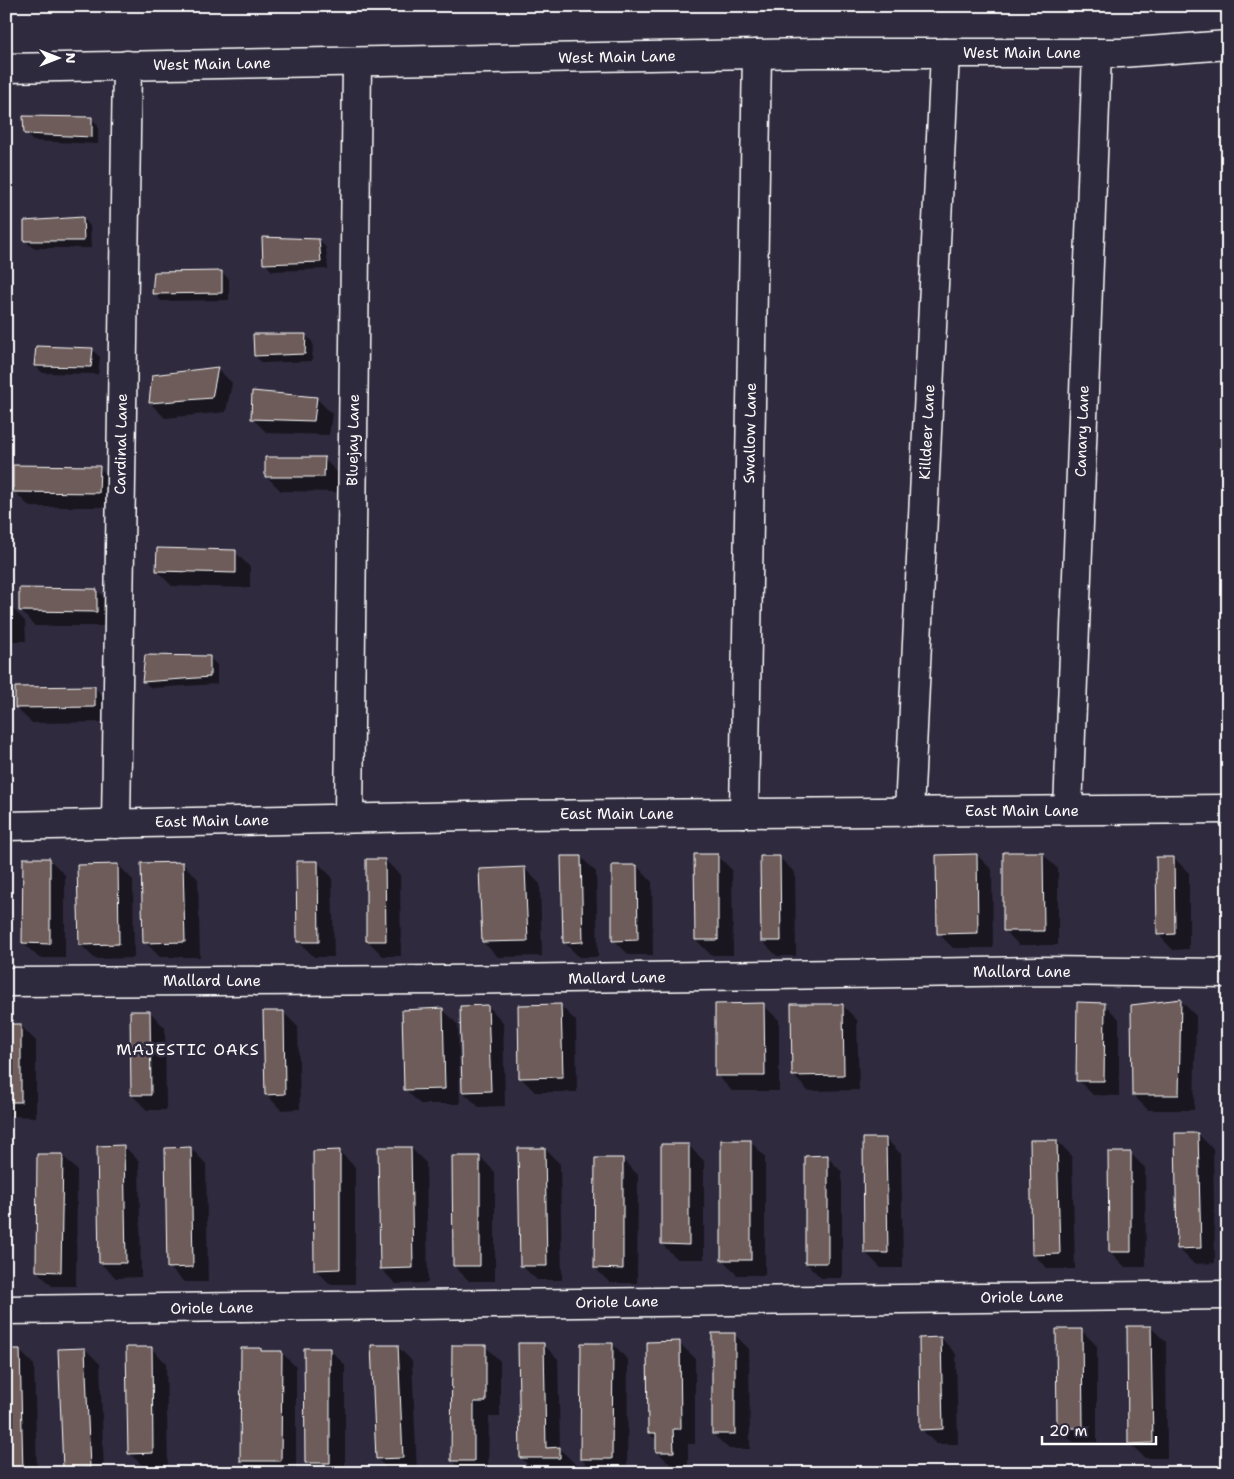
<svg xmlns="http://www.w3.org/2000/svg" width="1234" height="1479" viewBox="0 0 1234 1479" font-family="'Shantell Sans',sans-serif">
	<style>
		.shadow { fill: #0007 }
		.building { fill: #6d5c5a; stroke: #fff }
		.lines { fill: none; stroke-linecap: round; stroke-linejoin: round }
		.street-casing { stroke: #fff; stroke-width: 31 }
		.street { stroke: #2f2a3d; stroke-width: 28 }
		.labels { text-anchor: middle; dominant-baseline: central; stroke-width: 5; stroke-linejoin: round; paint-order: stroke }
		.street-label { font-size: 15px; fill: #fff; stroke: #2f2a3d }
		.neighbourhood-label { font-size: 16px; letter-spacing: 1px; fill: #fff; stroke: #2f2a3d }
	</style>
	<rect width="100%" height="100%" fill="#2f2a3d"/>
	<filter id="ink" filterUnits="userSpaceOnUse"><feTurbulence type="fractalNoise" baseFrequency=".02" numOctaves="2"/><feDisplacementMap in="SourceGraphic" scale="10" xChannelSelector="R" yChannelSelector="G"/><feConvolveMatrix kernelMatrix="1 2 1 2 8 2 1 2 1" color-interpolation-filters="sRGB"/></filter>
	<g filter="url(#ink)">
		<g class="shadow">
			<polygon points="91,118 98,125 98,144 33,141 25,133"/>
			<polygon points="83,218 90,226 91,248 33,248 25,241"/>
			<polygon points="319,240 326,248 328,269 272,271 265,263"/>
			<polygon points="221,272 229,279 229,300 161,301 154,293"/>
			<polygon points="306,335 313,343 312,361 262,363 255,356"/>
			<polygon points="92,350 100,357 98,374 43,373 35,366"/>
			<polygon points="217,368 232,383 226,412 165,418 150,403"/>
			<polygon points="316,398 332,414 329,435 267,433 252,418"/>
			<polygon points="324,459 339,474 339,492 281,491 266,476"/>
			<polygon points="99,467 114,482 114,507 30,507 15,492"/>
			<polygon points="235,552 250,567 250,588 172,586 157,571"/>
			<polygon points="97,590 112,605 111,626 35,626 20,610"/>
			<polygon points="6,606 10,606 25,621 26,641 6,641"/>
			<polygon points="209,657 217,665 217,684 151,688 143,681"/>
			<polygon points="94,687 109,703 109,722 32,723 16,708"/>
			<polygon points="1042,853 1058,869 1058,945 1019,945 1004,930"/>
			<polygon points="717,855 732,870 733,955 711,955 696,940"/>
			<polygon points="977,855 992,870 993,948 953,948 938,933"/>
			<polygon points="581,857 596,872 598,957 579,957 564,942"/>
			<polygon points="780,858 795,873 796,956 777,956 762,941"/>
			<polygon points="1174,858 1189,873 1189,949 1173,950 1158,934"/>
			<polygon points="49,859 65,875 65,958 39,958 23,943"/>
			<polygon points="385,860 400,875 401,956 383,956 367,940"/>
			<polygon points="317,862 332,877 334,957 314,957 299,942"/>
			<polygon points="183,864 198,879 200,957 160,957 145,942"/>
			<polygon points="118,865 133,880 134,958 95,959 80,944"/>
			<polygon points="637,866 652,882 653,955 629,955 614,940"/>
			<polygon points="525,869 540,884 542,956 498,957 483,942"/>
			<polygon points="1181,1001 1196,1016 1194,1110 1148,1110 1133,1095"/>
			<polygon points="1104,1004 1119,1019 1119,1096 1093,1095 1078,1080"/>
			<polygon points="763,1005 779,1020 779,1091 732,1091 717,1075"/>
			<polygon points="842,1005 857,1020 859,1090 808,1091 793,1075"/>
			<polygon points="488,1006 503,1022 505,1106 479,1107 463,1092"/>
			<polygon points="561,1006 576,1021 577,1092 535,1092 520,1077"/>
			<polygon points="443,1010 458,1025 460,1104 420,1104 405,1089"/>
			<polygon points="150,1012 165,1028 166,1110 147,1110 132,1095"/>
			<polygon points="283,1012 298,1027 300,1109 281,1110 266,1094"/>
			<polygon points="6,1025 20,1025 36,1041 36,1117 9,1116 6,1114"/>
			<polygon points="1198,1134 1213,1149 1215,1263 1194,1264 1179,1249"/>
			<polygon points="886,1139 901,1154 903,1268 881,1268 866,1253"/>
			<polygon points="750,1141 765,1157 765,1275 737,1275 722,1259"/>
			<polygon points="1057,1141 1072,1156 1075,1269 1048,1269 1033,1254"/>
			<polygon points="124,1146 139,1161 141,1277 116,1278 100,1263"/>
			<polygon points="689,1146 704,1161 704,1259 677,1259 662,1244"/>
			<polygon points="191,1148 206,1164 208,1282 184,1282 169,1267"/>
			<polygon points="411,1148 426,1163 428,1283 396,1284 381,1269"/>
			<polygon points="545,1149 560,1164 562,1280 537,1280 521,1265"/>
			<polygon points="340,1152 355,1167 355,1284 330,1284 315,1269"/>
			<polygon points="1130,1153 1145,1168 1146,1267 1125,1267 1110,1252"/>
			<polygon points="62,1155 77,1170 76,1286 52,1286 37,1271"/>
			<polygon points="480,1157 495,1172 495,1281 469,1281 454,1266"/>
			<polygon points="827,1157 842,1172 842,1278 821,1278 806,1263"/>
			<polygon points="623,1160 638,1175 637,1283 610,1283 595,1268"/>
			<polygon points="6,1169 8,1170 8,1290 6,1290"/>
			<polygon points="1150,1327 1166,1342 1167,1458 1145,1458 1129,1443"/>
			<polygon points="1082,1331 1097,1346 1097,1442 1073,1442 1058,1427"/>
			<polygon points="734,1334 749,1349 750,1449 729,1449 713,1434"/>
			<polygon points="941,1338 956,1354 958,1444 936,1444 921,1429"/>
			<polygon points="679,1343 695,1358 695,1444 688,1444 688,1466 672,1466 657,1451 657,1441 649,1433"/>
			<polygon points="543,1344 558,1359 560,1449 575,1464 575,1472 536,1473 521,1458"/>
			<polygon points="613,1344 628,1360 627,1473 595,1473 581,1459"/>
			<polygon points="397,1346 412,1361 417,1472 391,1473 377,1458"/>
			<polygon points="485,1346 500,1361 500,1417 489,1417 488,1473 464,1473 452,1461"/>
			<polygon points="151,1348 166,1363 168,1468 145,1468 129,1453"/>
			<polygon points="85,1349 100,1364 104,1473 68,1473 64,1468"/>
			<polygon points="260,1349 263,1352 281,1352 296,1367 296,1473 254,1473 241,1460"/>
			<polygon points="19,1350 34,1365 37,1473 6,1473"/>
			<polygon points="330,1350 345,1365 345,1473 317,1473 306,1462"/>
		</g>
		<g class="building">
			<polygon points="23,116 92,117 92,137 24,134"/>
			<polygon points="83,217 84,241 24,241 24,221"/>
			<polygon points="262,237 319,239 321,262 263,264"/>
			<polygon points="222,271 222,293 152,294 154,272"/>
			<polygon points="253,334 306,334 305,354 254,356"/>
			<polygon points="36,346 93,348 91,367 34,366"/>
			<polygon points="218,367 212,398 149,403 152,375"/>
			<polygon points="252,391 317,397 314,421 251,419"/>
			<polygon points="265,457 325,457 324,477 265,477"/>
			<polygon points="13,465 100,466 99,493 13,492"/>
			<polygon points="157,548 236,550 236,573 156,571"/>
			<polygon points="19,588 97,589 97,612 19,611"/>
			<rect x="6" y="605" width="5" height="21"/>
			<polygon points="145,655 210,656 210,677 142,682"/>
			<polygon points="95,686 95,707 15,708 15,687"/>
			<polygon points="1003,852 1043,852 1044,931 1003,931"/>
			<polygon points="694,854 718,854 718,940 695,940"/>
			<polygon points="977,854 978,933 937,934 936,855"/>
			<polygon points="561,856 581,856 583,942 563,943"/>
			<polygon points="760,856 780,856 781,941 761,941"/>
			<polygon points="1156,857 1174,857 1175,934 1157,935"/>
			<polygon points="23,858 50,858 50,944 22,943"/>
			<polygon points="366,859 385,859 386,941 366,941"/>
			<polygon points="296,861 318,861 319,942 297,942"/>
			<polygon points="183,862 185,942 143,943 141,863"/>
			<polygon points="118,864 119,944 79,945 77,865"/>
			<polygon points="612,865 637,865 638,940 612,941"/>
			<polygon points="525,867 528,941 482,942 479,869"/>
			<polygon points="1181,999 1179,1095 1132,1095 1131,1005"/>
			<polygon points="1077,1002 1105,1003 1104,1081 1076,1081"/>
			<polygon points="764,1003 765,1076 715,1076 715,1004"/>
			<polygon points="561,1004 563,1077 519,1078 518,1005"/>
			<polygon points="791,1004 843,1004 844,1075 792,1076"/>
			<polygon points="488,1005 491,1091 462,1092 460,1006"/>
			<polygon points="443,1008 445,1089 404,1090 402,1010"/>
			<polygon points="130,1011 150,1011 151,1095 131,1095"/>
			<polygon points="263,1011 284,1011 285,1094 265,1095"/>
			<rect x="6" y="1024" width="15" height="78"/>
			<polygon points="1175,1133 1198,1133 1201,1248 1177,1249"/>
			<polygon points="863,1138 886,1138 888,1253 864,1253"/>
			<rect x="721" y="1140" width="30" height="120"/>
			<polygon points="1030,1140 1057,1140 1060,1254 1032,1255"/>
			<polygon points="661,1144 689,1144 689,1245 661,1244"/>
			<polygon points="124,1145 126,1263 99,1263 97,1146"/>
			<polygon points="191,1147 193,1267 167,1268 165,1148"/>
			<polygon points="378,1147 411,1147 413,1268 380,1269"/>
			<polygon points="518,1148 545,1148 547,1266 520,1266"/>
			<polygon points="340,1150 340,1269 314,1270 313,1151"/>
			<polygon points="1108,1152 1131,1152 1131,1252 1109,1252"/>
			<polygon points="37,1154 63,1154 61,1272 36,1271"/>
			<polygon points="828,1155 828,1263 805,1263 805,1156"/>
			<polygon points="452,1156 480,1156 480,1266 453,1266"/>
			<polygon points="595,1158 623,1158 623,1269 594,1268"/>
			<polygon points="1127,1326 1151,1326 1153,1443 1128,1444"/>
			<polygon points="1056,1329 1082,1329 1083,1428 1057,1428"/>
			<rect x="712" y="1333" width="23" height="101"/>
			<polygon points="941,1337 943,1429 920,1430 919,1338"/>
			<polygon points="680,1341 681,1429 673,1429 674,1452 656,1452 656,1433 648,1433 647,1342"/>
			<polygon points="518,1343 544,1343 546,1448 560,1447 560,1458 520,1458"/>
			<polygon points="581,1343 613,1343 612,1459 580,1459"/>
			<polygon points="371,1345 398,1345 403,1458 376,1459"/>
			<polygon points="452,1345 486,1345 486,1402 474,1402 474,1461 451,1461"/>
			<polygon points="126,1347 152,1347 153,1453 128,1454"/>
			<polygon points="85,1348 90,1468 63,1469 58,1349"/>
			<polygon points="241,1348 261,1348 261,1351 282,1351 281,1461 240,1461"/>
			<polygon points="304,1348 330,1348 330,1463 305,1463"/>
			<polygon points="6,1349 20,1349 23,1473 6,1473"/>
		</g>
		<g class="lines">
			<defs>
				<g id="street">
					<polyline points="6,68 814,53 1121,53 1228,45"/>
					<polyline points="1068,810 1097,53"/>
					<polyline points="909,812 945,53"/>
					<polyline points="744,813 757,54"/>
					<polyline points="349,818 357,62"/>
					<polyline points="116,824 127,65"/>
					<polyline points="6,826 515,815 1228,809"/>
					<polyline points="6,982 444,980 1037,971 1228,973"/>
					<polyline points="6,1310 1228,1295"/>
				</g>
			</defs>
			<use href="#street" class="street-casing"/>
			<use href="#street" class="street"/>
		</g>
	</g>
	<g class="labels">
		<g class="street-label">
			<text x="1022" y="53">West Main Lane</text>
			<text transform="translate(617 57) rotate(-1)">West Main Lane</text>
			<text transform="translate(212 64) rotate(-1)">West Main Lane</text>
			<text transform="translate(1082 431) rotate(-88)">Canary Lane</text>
			<text transform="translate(927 432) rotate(-87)">Killdeer Lane</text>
			<text transform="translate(750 433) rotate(-89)">Swallow Lane</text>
			<text transform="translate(353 440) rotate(-89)">Bluejay Lane</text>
			<text transform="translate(121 444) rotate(-89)">Cardinal Lane</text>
			<text x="1022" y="811">East Main Lane</text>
			<text x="617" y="814">East Main Lane</text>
			<text transform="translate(212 821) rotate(-1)">East Main Lane</text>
			<text x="1022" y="972">Mallard Lane</text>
			<text transform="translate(617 978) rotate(-1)">Mallard Lane</text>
			<text x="212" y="981">Mallard Lane</text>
			<text transform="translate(1022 1297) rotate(-1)">Oriole Lane</text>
			<text transform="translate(617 1302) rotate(-1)">Oriole Lane</text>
			<text transform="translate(212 1308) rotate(-1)">Oriole Lane</text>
		</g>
		<g class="neighbourhood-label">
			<text x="188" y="1049">MAJESTIC OAKS</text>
		</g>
	</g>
	<rect width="1234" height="1479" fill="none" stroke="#2f2a3d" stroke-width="25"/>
	<rect x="12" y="12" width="1209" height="1454" fill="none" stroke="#fff" stroke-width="2" filter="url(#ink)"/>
	<g transform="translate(58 58) rotate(90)" stroke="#2f2a3d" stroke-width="4" paint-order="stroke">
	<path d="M0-4L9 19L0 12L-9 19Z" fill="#ffffff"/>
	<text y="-8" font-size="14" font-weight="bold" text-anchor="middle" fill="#ffffff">N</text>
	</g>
	<path d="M1042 1436v8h114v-8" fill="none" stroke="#ffffff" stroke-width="2.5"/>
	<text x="1049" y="1436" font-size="15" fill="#ffffff" stroke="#2f2a3d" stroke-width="4" paint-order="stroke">20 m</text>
</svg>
